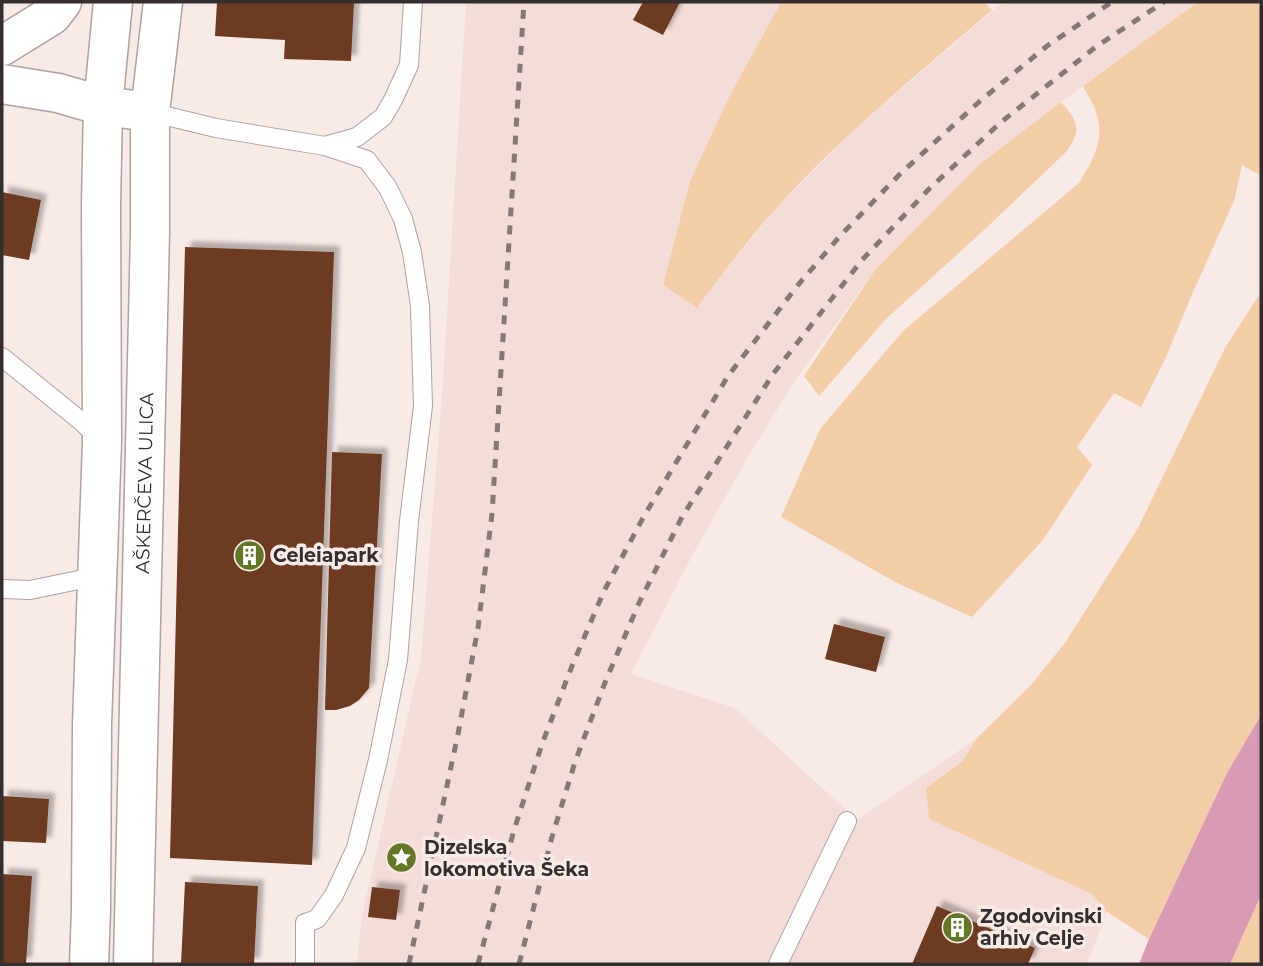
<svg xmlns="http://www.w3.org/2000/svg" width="1263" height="966" viewBox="0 0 1263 966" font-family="Montserrat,sans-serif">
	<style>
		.built { fill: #f4ddd9 }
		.green { fill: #f3cda8 }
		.water { fill: #d99bb3 }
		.building { fill: #6d3b20; filter: url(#shadow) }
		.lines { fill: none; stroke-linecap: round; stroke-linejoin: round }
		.service-casing { stroke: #afa2a0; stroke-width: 20 }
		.tertiary-casing { stroke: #afa2a0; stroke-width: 41 }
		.primary-casing { stroke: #afa2a0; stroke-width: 41 }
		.service { stroke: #fff; stroke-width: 18 }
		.tertiary { stroke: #fff; stroke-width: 38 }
		.primary { stroke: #fff; stroke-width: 38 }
		.rail { stroke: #837a78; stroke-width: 5; stroke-dasharray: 9 9; stroke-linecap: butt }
		.labels { text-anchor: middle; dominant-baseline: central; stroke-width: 7; stroke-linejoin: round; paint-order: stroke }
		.street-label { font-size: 19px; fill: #342f2e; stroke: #f8eae7 }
		.poi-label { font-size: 19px; font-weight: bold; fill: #342f2e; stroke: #f8eae7; text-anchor: start }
	</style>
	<defs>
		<filter id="shadow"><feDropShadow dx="6" dy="-6" stdDeviation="2" flood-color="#0004"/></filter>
	</defs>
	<rect width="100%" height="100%" fill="#f8eae7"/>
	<polygon class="built" points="466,2 781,2 729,97 690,181 663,285 697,308 726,270 779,205 860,124 1003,2 1198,2 1061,102 981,164 875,270 795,381 752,450 693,554 631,674 735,708 857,820 976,739 963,761 926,788 929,819 1092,894 1107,912 1087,964 357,964 362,915 421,658 442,395"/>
	<g class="green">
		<path d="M781,2h203l8,8c-73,63 -148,124 -212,194 -30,33 -57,69 -83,104l-34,-23 27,-104 39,-84z"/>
		<path d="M1198,2h63v174l-19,-11 -8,36 -41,91 -27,65 -25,50 -27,-14 -37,54 15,18 -49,75 -71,77 -77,-35 -114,-65 39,-88 83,-98 176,-148c12,-20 26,-42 18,-67 -2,-10 -9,-20 -14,-30z"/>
		<path d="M1061,102c18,19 21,30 4,51l-82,78 -97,88 -67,77 -15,-20 71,-106 105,-106z"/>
		<polygon points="1261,292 1261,715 1227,773 1149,939 1107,912 1092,894 929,819 926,788 963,761 976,739 1030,686 1065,643 1138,528 1225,348"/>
		<polygon points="1261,895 1261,964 1230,964"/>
	</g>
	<polygon class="water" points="1261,715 1261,895 1230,964 1139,964 1149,939 1227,773"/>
	<g class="building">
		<polygon points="217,2 354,2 351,61 284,59 285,40 215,36"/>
		<polygon points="643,2 680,2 663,35 633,20"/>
		<polygon points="2,192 41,200 29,260 2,255"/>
		<polygon points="185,247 334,252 312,865 170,858"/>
		<polygon points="332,452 382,454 369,688 359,700 350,706 336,710 325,710"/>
		<polygon points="834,624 885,637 876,672 825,659"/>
		<polygon points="2,796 49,799 46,843 2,841"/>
		<polygon points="2,874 32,876 26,964 2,964"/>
		<polygon points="185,882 258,886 254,964 181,964"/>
		<polygon points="372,887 400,890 396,920 368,917"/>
		<polygon points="937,906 1035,948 1028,964 912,964"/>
	</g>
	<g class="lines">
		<defs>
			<g id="service">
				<polyline points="150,112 216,128 325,146 367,160 388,188 403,219 412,252 420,306 423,406 409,521 398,660 378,760 356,848 334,895 317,919 305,923 305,964"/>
				<polyline points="325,146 357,137 383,117 393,100 409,65 413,2"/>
				<polyline points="2,357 82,422 100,440"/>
				<polyline points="2,589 30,590 98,576"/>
				<polyline points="778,964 847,821"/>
			</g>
			<g id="tertiary">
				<polyline points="2,46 52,15 62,2"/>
				<polyline points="2,84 58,93 103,106 150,112"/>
			</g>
			<g id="primary">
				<polyline points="89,964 91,910 92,724 102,442 101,205 103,106 113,2"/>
				<path id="s1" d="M133,964l17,-732v-120l13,-110"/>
			</g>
		</defs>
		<use href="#service" class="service-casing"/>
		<use href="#tertiary" class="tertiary-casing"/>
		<use href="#primary" class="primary-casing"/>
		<use href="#service" class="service"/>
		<use href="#tertiary" class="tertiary"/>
		<use href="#primary" class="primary"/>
		<g class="rail">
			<polyline points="409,964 458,734 478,628 492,514 524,2"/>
			<polyline points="478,964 514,830 542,744 572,666 604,591 644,516 728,376 798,285 840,236 900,174 980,101 1047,46 1112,2"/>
			<polyline points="519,964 552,837 575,762 606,680 639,603 682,517 773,374 862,260 928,190 1000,123 1097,46 1164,2"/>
		</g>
	</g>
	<defs>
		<symbol id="building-disc" viewBox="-11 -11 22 22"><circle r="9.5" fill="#647726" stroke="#f8eae7"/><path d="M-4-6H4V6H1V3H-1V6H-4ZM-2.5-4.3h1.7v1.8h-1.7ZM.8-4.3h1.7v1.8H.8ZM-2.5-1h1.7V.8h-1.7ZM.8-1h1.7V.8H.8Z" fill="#fff"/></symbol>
		<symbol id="sight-disc" viewBox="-11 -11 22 22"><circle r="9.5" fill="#647726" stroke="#f8eae7"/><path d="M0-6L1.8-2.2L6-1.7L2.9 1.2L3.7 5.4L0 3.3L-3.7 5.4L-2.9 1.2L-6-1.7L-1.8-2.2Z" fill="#fff"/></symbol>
	</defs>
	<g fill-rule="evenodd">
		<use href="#building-disc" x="232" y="538" width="35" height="35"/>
		<use href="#sight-disc" x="384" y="840" width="35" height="35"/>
		<use href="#building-disc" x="940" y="910" width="35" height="35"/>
	</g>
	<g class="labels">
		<g class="street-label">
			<text stroke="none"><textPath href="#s1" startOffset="481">AŠKERČEVA ULICA</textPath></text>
		</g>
		<g class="poi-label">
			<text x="273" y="555">Celeiapark</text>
			<text x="424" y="847">Dizelska<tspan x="424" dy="22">lokomotiva Šeka</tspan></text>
			<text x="980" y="916">Zgodovinski<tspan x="980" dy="22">arhiv Celje</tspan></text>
		</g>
	</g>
	<rect width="1263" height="966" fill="none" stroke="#342f2e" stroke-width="7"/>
</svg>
